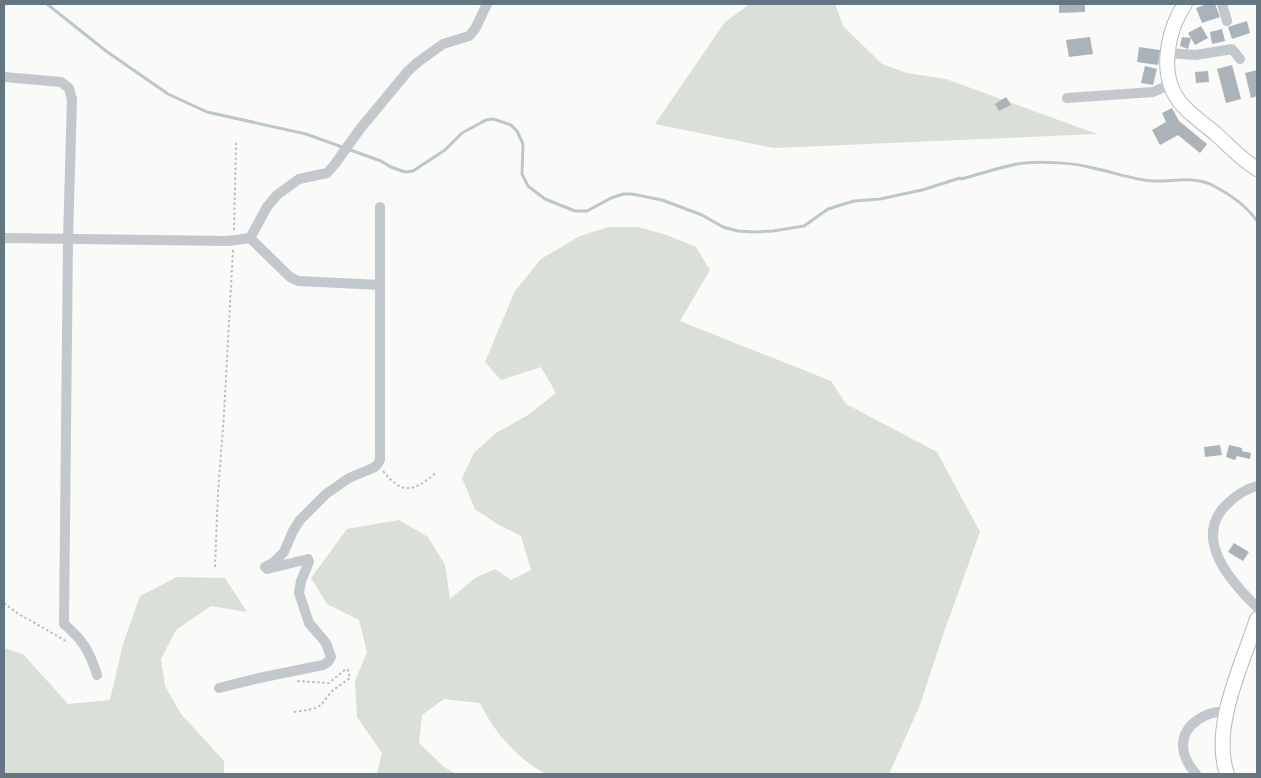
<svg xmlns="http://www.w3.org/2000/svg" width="1261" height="778" viewBox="0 0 1261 778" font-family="'Titillium Web',sans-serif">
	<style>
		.green { fill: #dadfd7 }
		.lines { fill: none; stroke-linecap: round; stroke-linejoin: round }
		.stream { stroke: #bbc7cb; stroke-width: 3 }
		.building { fill: #aab3b9 }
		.secondary-casing { stroke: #b3babf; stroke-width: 16 }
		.path { stroke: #bbbfc2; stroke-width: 2; stroke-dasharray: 2.5 2.5; stroke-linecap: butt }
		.minor { stroke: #c3c8cc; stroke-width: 10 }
		.secondary { stroke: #fff; stroke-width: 14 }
	</style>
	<rect width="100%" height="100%" fill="#fafaf8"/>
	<g class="green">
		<polygon points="750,4 835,4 843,26 882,64 907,73 946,79 1097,134 774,148 655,124 725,22"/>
		<path d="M609,227h29l26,7 32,13 14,23 -30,51 151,60 15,23 91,48 43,80 -37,103 -23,70 -31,69h-344c-28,-17 -51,-41 -65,-71l-36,-4 -22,16 -3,28 25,24 12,7h-79l5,-21 -25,-36 -2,-36 12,-29 -8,-32 -32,-16 -16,-26 36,-49 52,-9 29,17 17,28 5,34 25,-21 20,-9 16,11 20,-10 -10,-34 -24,-12 -22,-15 -13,-31 12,-25 22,-20 32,-18 28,-22 -15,-26 -40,13 -16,-18 30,-71 26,-32 39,-23z"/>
		<polygon points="177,577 225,578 247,612 211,606 176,630 161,659 165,686 181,714 224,761 224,774 4,774 4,648 23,654 68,704 110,700 123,644 140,596"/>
	</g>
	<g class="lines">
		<path class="stream" d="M47,4l59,47 62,43 39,18 99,22 75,27 10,6 14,5 8,-1 32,-21 17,-17 24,-13 7,-1 18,6 6,6 6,13 -1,30 6,12 17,13 30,12h12l24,-13 12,-4h9l30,6 40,15 21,12 15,4 15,1 20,-1 31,-5 24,-17 26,-8 26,-2 42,-9 38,-12 1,1c20,-5 44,-14 63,-16 19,-2 52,0 69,5 20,4 40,12 60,13 18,1 39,-5 57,3 18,9 36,21 47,37"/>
	</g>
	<g class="building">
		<polygon points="1059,4 1085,4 1085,12 1059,13"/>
		<polygon points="1207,4 1215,4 1220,17 1202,23 1196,8"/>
		<polygon points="1247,21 1250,33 1232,39 1228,27"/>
		<polygon points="1201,26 1208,38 1195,45 1188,33"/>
		<polygon points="1222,29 1225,41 1212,44 1210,32"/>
		<polygon points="1090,37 1093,54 1069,57 1066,40"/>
		<polygon points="1182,37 1191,38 1188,49 1180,46"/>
		<polygon points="1139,47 1160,50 1158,65 1137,62"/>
		<polygon points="1232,65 1241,99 1226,103 1217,69"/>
		<polygon points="1145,66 1157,69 1153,85 1141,83"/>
		<polygon points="1257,70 1257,96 1251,98 1245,73"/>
		<polygon points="1208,71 1209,82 1196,83 1195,72"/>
		<polygon points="1006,97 1011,105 999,111 995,104"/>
		<polygon points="1172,108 1179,121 1207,144 1200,153 1178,135 1160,145 1152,130 1166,122 1162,113"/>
		<polygon points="1220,445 1222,455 1205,457 1204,447"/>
		<polygon points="1229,445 1242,448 1242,451 1251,453 1250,459 1237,456 1235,460 1226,457"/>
		<polygon points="1234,543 1249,552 1243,561 1228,552"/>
	</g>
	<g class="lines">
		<defs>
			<g id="secondary">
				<path d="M1185,4c-16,23 -24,61 -12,87 8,18 29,31 43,43 14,13 25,25 41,35"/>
				<path d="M1227,774c-16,-47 15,-109 30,-155"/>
			</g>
		</defs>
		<use href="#secondary" class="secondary-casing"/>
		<g class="path">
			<polyline points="234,230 236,143"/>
			<path d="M383,471c20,25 31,20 53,2"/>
			<polyline points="215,567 218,493 224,414 233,250"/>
			<polyline points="4,603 17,613 66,641"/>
			<polyline points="294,712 313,709 321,705 332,691 350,678 348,670 346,669 329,683 297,681"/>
		</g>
		<g class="minor">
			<polyline points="1222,4 1227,21"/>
			<polyline points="1167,53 1196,55 1232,49 1240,59"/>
			<path d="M4,77l57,5 8,6 3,11 -4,140 -4,385c19,16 26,28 33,51"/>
			<polyline points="1067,98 1153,92 1171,84"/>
			<polyline points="4,238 228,241 250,238 267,207 277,195 299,179 327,173 335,164 360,129 408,71 418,62 443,44 469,36 475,29 487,4"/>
			<polyline points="250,238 290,277 298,281 380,285"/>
			<path d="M1257,486c-13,3 -23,11 -32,20 -32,34 7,77 32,101"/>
			<polyline points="219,688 259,678 323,665 328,662 331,657 326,643 309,623 299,593 301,581 309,562 308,559 267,569 265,567 274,562 284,552 293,531 300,520 326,494 349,478 373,468 377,465 380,460 380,207"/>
			<path d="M1196,774c-7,-8 -13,-18 -13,-29 0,-21 25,-35 43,-33"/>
		</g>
		<use href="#secondary" class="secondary"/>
	</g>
	<rect width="1261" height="778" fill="none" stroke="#657683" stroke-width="10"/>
</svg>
